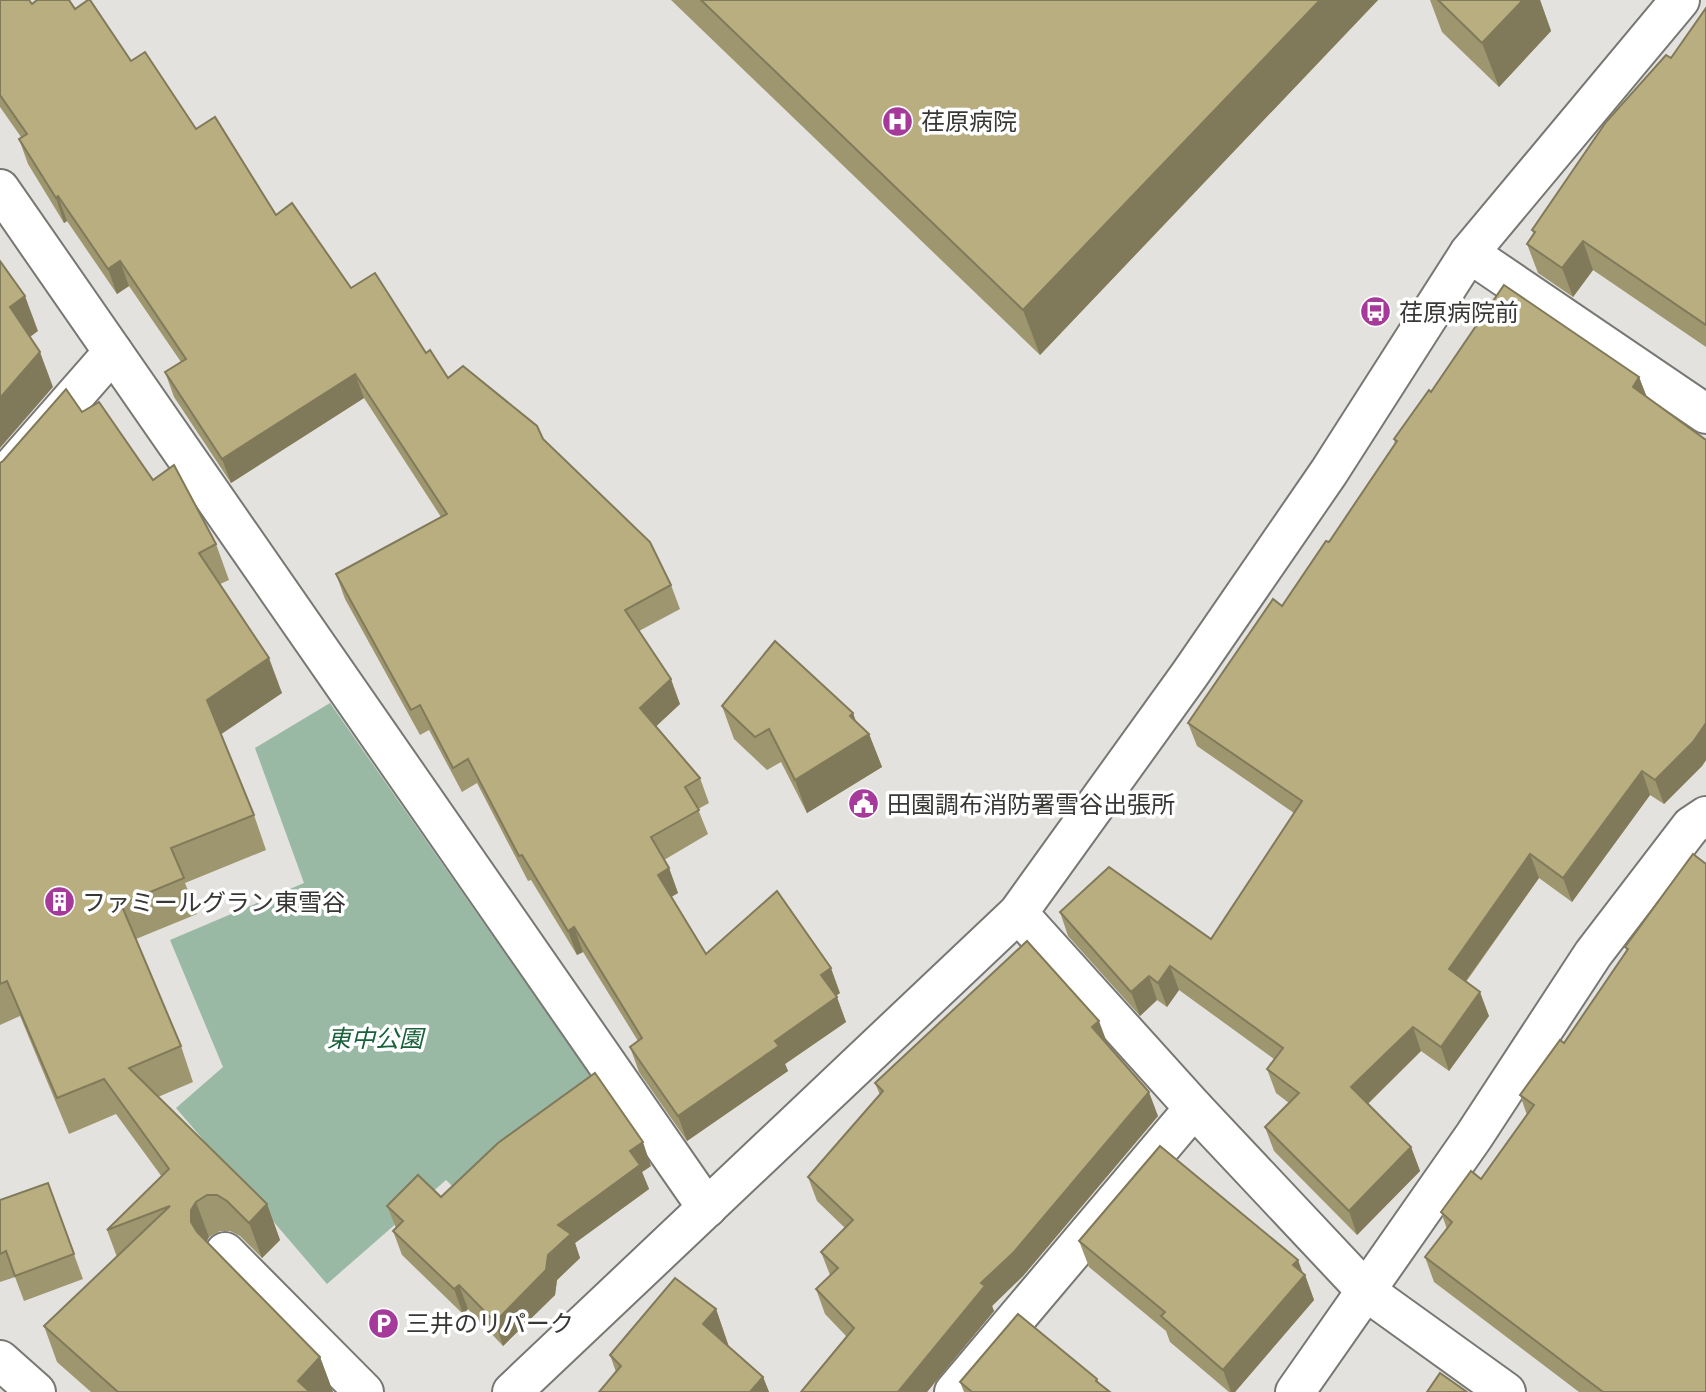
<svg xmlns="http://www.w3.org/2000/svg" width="1706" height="1392" viewBox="0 0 1706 1392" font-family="'Zilla Slab','Noto Sans JP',serif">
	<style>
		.green { fill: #99b9a4 }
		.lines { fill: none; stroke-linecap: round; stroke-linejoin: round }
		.minor-casing { stroke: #777773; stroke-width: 42 }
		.minor { stroke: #fff; stroke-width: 38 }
		.wall { fill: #9e966e }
		.shaded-wall { fill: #817a5a }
		.building { fill: #b8ae80; stroke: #817a5a; stroke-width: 2 }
		.labels { text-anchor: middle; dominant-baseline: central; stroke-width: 7; stroke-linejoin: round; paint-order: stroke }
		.poi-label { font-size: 24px; fill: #373735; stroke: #fff; text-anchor: start }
		.park-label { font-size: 24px; font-style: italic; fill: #18613b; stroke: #fff }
	</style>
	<rect width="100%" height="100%" fill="#e3e2de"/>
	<polygon class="green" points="330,703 601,1091 463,1197 446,1180 327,1284 176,1108 223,1067 170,940 304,883 255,748"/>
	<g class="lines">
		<defs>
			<g id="minor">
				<polyline points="0,189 707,1208"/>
				<polyline points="1469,253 1706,414"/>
				<polyline points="0,481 113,352"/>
				<polyline points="1018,913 1194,1108 1367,1292 1506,1392"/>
				<polyline points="225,1252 364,1392"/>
				<polyline points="0,1360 36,1392"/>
				<polyline points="512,1392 1018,913 1190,674 1329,472 1469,253 1680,0"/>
				<polyline points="954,1392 1194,1108"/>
				<polyline points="1295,1392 1474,1136 1593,954 1691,826 1706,816"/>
			</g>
		</defs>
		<use href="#minor" class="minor-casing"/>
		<use href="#minor" class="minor"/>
	</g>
	<g class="wall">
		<polygon points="0,0 75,9 131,61 276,215 351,288 426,353 448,378 543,439 671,585 680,609 639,631 680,704 656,726 700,778 709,803 698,809 708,834 664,860 669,868 678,893 671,897 706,954 840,993 836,996 846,1022 785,1064 788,1071 687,1141 639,1072 630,1047 638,1041 583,952 577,955 531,880 528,881 477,783 462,792 429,730 420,735 345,599 336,574 441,517 364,398 231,483 174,397 165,372 181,362 129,286 117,294 67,221 64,223 28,164 19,139 21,137 0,107"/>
		<polygon points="671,0 1378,0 1040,355"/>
		<polygon points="1430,0 1540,0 1551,31 1499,87 1442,32"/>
		<polygon points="1706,8 1706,347 1593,270 1573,297 1538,273 1527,244 1534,235 1532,230 1671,58"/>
		<polygon points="1639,377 1647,397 1706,440 1706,760 1702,766 1664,804 1650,795 1572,902 1539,878 1466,982 1489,1016 1449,1071 1421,1051 1368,1104 1411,1147 1420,1171 1357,1235 1274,1151 1265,1127 1289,1103 1276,1093 1267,1069 1274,1059 1179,990 1167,1007 1157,1000 1140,1016 1068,936 1060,912 1211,939 1294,813 1197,746 1188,723 1282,606 1329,542 1395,444 1394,439 1431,392"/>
		<polygon points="82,412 153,480 216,544 229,580 220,584 282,693 221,734 254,815 266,850 185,883 197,914 136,939 181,1046 193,1082 158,1097 267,1204 280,1240 262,1258 240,1236 230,1231 220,1231 209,1237 206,1242 320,1357 333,1392 91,1392 57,1362 44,1326 117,1257 107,1230 162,1177 116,1114 69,1134 20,1016 0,1025 0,463"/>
		<polygon points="722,706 853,713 855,720 869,734 882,767 807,813 781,762 767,770 734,739"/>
		<polygon points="1693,854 1706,1392 1579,1392 1434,1282 1425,1257 1447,1229 1441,1212 1481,1179 1527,1115 1520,1095 1564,1043 1627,951 1625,947"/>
		<polygon points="1107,1044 1158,1116 1023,1276 992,1306 994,1311 927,1392 801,1392 847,1337 825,1314 816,1289 830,1275 821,1252 845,1228 817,1201 808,1177 880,1095 875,1083"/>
		<polygon points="651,1166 642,1172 649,1189 575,1243 580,1258 557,1280 555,1295 503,1346 468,1309 463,1314 402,1255 393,1231 396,1228 387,1206 441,1197"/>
		<polygon points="48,1183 83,1279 24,1301 15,1277 0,1282 0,1200"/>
		<polygon points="1079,1241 1302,1272 1305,1275 1314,1300 1235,1392 1229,1392 1170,1342 1166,1331 1089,1267"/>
		<polygon points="716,1309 729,1347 763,1377 769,1392 599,1392 616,1372 610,1355"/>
		<polygon points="1097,1379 1099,1383 1110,1392 964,1392 960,1382"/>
	</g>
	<g class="shaded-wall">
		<polygon points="1320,0 1378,0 1040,355 1023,310"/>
		<polygon points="1523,0 1540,0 1551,31 1499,87 1482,43"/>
		<polygon points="58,196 67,221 64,223 56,198"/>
		<polygon points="1583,241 1593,270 1573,297 1562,268"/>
		<polygon points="120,261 129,286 117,294 108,269"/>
		<polygon points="25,296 38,331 22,343 10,307"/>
		<polygon points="40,352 53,387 0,448 0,398"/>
		<polygon points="355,374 364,398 231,483 222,459"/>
		<polygon points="1639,377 1648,401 1633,387"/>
		<polygon points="269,658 282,693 220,735 207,700"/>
		<polygon points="671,679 680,704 649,733 640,708"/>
		<polygon points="853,713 862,738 869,734 882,767 807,813 795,780"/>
		<polygon points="1706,723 1706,760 1702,766 1664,804 1655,780"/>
		<polygon points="1642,771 1650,795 1572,902 1563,878"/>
		<polygon points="1530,854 1539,878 1457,993 1449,969"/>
		<polygon points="669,868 678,893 666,900 658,875"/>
		<polygon points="574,927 583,952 577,955 568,931"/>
		<polygon points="1170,966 1179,990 1167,1007 1158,983"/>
		<polygon points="831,968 840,993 830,999 821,975"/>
		<polygon points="1149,976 1157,1000 1140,1016 1131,992"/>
		<polygon points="1480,992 1489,1016 1449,1071 1441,1047"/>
		<polygon points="837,997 846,1022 785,1064 788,1071 687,1141 678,1116 775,1041"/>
		<polygon points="1099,1021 1108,1045 1092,1027"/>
		<polygon points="1413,1027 1421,1051 1360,1111 1351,1087"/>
		<polygon points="1149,1092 1158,1116 1023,1276 992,1306 994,1311 927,1392 898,1392 981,1283"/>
		<polygon points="643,1142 651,1166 642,1172 649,1189 575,1243 580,1258 557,1280 555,1295 503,1346 495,1322 548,1255 558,1225 630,1151"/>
		<polygon points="1411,1147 1420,1171 1357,1235 1349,1211"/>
		<polygon points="196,1202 209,1237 204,1246 191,1222 191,1210"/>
		<polygon points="267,1204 280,1240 262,1258 249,1223"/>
		<polygon points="1298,1260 1304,1276 1305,1275 1314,1300 1235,1392 1231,1392 1223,1370 1293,1265"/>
		<polygon points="459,1285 468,1309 463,1314 454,1289"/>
		<polygon points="716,1309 731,1353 703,1324"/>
		<polygon points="320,1357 333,1392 302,1392 298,1381"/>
		<polygon points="763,1377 769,1392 750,1392"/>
	</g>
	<g class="building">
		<polygon points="0,0 29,0 32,4 37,0 69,0 75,9 88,0 90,0 131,61 145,52 196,129 215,117 276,215 292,203 351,288 375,273 426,353 430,350 448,378 463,366 537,426 543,439 650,542 671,585 625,610 671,679 640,708 700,778 685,787 699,810 651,837 669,868 658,875 706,954 777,891 831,968 821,975 837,997 775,1041 779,1046 678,1116 630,1047 642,1038 574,927 568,931 522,855 519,856 468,759 453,768 420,705 411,710 336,574 447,514 355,374 222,459 165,372 186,359 120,261 108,269 58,196 56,198 19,139 27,134 0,95"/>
		<polygon points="701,0 1320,0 1023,310"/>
		<polygon points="1438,0 1523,0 1482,43"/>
		<polygon points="1706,8 1706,325 1583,241 1562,268 1527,244 1535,232 1532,230 1606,122 1666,55 1671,58"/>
		<polygon points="0,261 25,296 10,307 40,352 0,398"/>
		<polygon points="1504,285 1639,377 1633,387 1706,440 1706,723 1693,742 1655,780 1642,771 1563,878 1530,854 1449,969 1480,992 1441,1047 1413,1027 1351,1087 1411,1147 1349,1211 1265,1127 1299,1093 1267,1069 1283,1048 1170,966 1158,983 1149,976 1131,992 1060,912 1109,867 1211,939 1302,801 1188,723 1273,599 1282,606 1326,541 1329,542 1397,441 1394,439 1429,390 1431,392"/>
		<polygon points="66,389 82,412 99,402 153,480 174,465 216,544 199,553 269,658 207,700 254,815 171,848 184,878 121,904 181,1046 129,1068 267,1204 249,1223 227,1201 217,1195 207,1195 196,1202 191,1210 191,1222 197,1232 320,1357 298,1381 310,1392 118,1392 44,1326 170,1206 107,1230 169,1169 104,1079 57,1098 7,981 0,984 0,463 3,461"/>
		<polygon points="775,641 853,713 850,716 869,734 795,780 769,729 755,737 722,706"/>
		<polygon points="1693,854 1706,864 1706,1392 1603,1392 1425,1257 1452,1222 1441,1212 1471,1171 1481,1179 1534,1105 1520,1095 1560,1040 1564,1043 1628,949 1625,947"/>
		<polygon points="1027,941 1099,1021 1092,1027 1149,1092 1014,1252 981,1283 985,1286 898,1392 801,1392 854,1328 816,1289 838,1268 821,1252 853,1220 808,1177 883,1091 875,1083"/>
		<polygon points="595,1073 643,1142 630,1151 640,1165 558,1225 571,1234 548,1255 546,1270 495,1322 459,1285 454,1289 393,1231 403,1221 387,1206 418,1175 441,1197 498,1143"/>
		<polygon points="1160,1146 1298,1260 1293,1265 1305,1275 1223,1370 1161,1316 1165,1312 1079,1241"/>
		<polygon points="48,1183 74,1254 15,1276 6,1251 0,1254 0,1200"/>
		<polygon points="675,1278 716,1309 703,1324 763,1377 750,1392 599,1392 621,1366 610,1355"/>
		<polygon points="1018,1314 1097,1379 1096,1381 1110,1392 972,1392 960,1382"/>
		<polygon points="1440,1373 1467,1392 1427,1392"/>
	</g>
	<defs>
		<symbol id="hospital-disc" viewBox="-11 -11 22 22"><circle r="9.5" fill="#a53a9b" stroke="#fff"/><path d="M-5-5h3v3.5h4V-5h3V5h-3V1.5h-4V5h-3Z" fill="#fff"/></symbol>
		<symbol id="bus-disc" viewBox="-11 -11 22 22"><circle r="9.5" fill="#a53a9b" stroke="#fff"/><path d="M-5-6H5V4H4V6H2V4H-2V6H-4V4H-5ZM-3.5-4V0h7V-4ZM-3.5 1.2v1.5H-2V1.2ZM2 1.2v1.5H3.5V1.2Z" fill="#fff"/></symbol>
		<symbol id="civic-disc" viewBox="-11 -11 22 22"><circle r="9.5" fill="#a53a9b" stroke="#fff"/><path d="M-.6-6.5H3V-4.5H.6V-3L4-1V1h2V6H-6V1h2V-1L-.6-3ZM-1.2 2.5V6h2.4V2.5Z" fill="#fff"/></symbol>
		<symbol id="building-disc" viewBox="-11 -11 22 22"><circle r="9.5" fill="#a53a9b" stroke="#fff"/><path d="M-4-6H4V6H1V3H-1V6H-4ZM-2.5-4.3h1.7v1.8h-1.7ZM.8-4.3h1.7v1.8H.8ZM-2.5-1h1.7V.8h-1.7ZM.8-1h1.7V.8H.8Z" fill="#fff"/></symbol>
		<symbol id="parking-disc" viewBox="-11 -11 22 22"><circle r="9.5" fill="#a53a9b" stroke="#fff"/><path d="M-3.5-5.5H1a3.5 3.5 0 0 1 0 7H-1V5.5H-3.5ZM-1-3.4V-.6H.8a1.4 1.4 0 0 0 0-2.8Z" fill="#fff"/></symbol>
	</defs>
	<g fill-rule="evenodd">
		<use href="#hospital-disc" x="880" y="104" width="35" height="35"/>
		<use href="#bus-disc" x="1358" y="294" width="35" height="35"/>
		<use href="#civic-disc" x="846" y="786" width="35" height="35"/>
		<use href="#building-disc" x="42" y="884" width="35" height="35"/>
		<use href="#parking-disc" x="366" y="1306" width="35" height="35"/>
	</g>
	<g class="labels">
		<g class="poi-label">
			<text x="921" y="121">荏原病院</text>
			<text x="1399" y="312">荏原病院前</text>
			<text x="887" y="804">田園調布消防署雪谷出張所</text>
			<text x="82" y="902">ファミールグラン東雪谷</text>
			<text x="406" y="1323">三井のリパーク</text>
		</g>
		<g class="park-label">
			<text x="375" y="1038">東中公園</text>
		</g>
	</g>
</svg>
